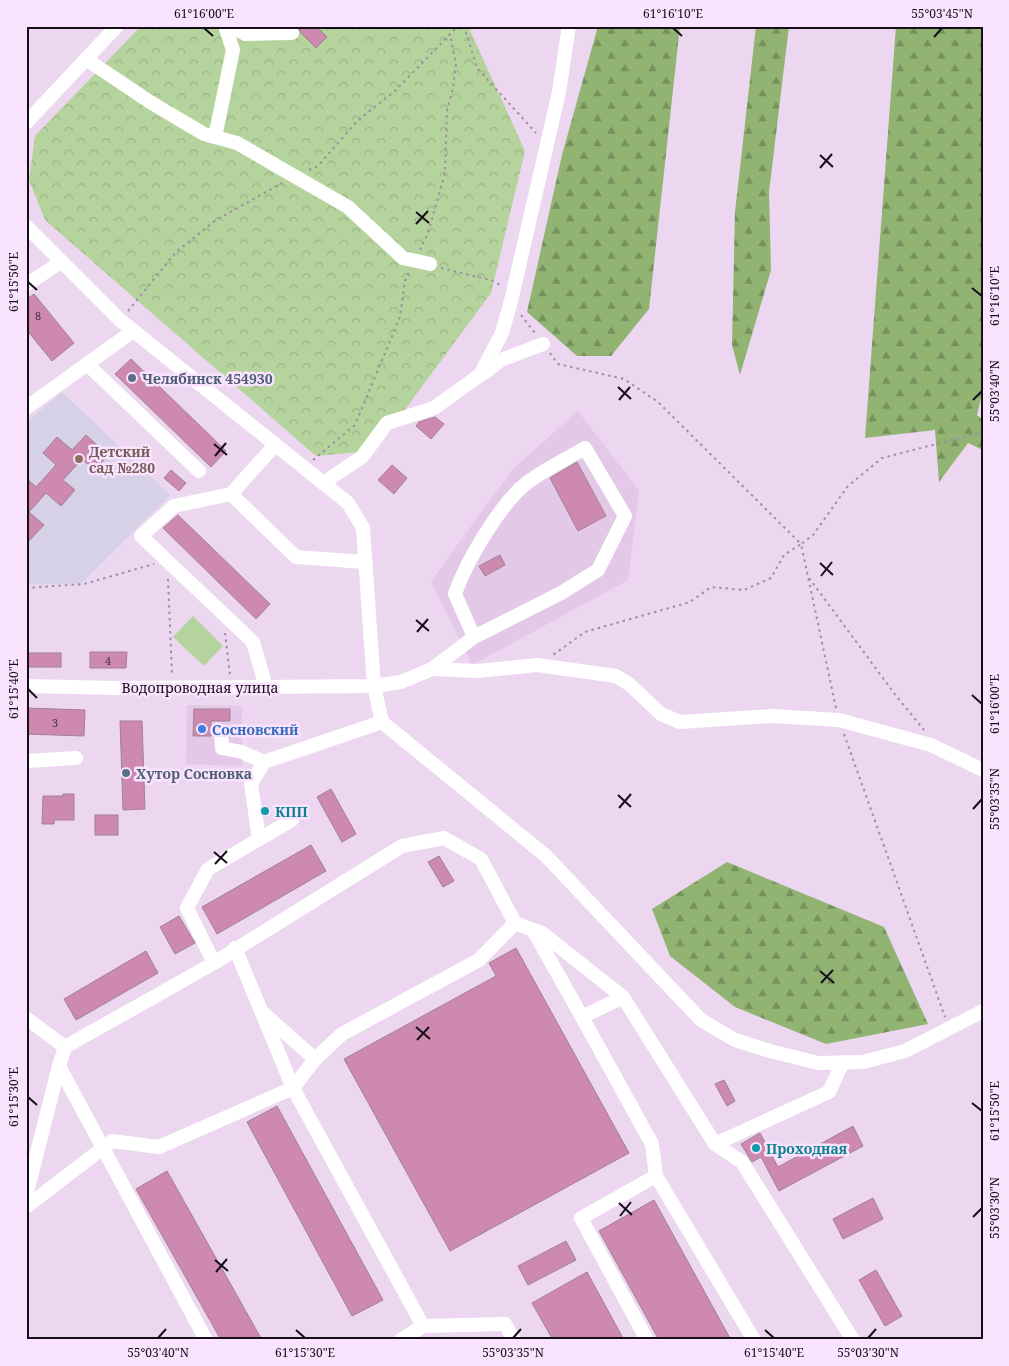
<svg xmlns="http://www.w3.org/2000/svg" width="1009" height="1366" viewBox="0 0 1009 1366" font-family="'Noto Serif',serif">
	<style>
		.built { fill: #e3c8e8 }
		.education { fill: #d7d1e7 }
		.green { fill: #b5d39c }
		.forest { fill: url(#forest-firs) }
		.park { fill: url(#park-crowns) }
		.building { fill: #ce89b0; stroke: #9f8292 }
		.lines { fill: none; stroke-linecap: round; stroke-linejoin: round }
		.path { stroke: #9f8ea2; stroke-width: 2; stroke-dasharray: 2.5 4; stroke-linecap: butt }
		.minor { stroke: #fff; stroke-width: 14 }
		.ticks { fill: none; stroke: #170f18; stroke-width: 2 }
		.service-dot { fill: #5c6f8a; stroke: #f9e3fe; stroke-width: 2 }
		.education-dot { fill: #8d6e63; stroke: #f9e3fe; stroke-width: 2 }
		.shop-dot { fill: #3f7fe0; stroke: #f9e3fe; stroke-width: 2 }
		.culture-dot { fill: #0f9aa8; stroke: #f9e3fe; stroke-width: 2 }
		.labels { text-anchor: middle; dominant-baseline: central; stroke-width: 5; stroke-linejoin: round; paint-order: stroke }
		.number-label { font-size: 11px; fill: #452e3e }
		.service-label { font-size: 14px; font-weight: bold; fill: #4e5e75; stroke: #f9e3fe; text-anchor: start }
		.education-label { font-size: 14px; font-weight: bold; fill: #785e54; stroke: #f9e3fe; text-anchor: start }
		.street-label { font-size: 14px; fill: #170f18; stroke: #f9e3fe }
		.shop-label { font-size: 14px; font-weight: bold; fill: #366cbe; stroke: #f9e3fe; text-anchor: start }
		.culture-label { font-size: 14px; font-weight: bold; fill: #0d838f; stroke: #f9e3fe; text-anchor: start }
		.neatline { fill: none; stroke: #170f18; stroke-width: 2 }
		.ticks-label { font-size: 12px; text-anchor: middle; fill: #170f18 }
	</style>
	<defs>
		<pattern id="forest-firs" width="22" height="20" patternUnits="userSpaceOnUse" patternTransform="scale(1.25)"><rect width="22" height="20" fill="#91b472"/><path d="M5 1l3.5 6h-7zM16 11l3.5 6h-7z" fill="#75915d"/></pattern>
		<pattern id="park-crowns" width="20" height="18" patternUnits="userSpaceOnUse" patternTransform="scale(1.25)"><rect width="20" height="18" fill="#b5d39c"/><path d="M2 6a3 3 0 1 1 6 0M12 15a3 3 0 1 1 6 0" fill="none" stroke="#9bb486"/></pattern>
	</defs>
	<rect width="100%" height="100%" fill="#ecd6f0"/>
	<g class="built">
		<polygon points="578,411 639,491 628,580 472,665 431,581 513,469"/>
		<polygon points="187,705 242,706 242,766 186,764"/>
	</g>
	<polygon class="education" points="62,392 170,495 82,583 26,585 26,423"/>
	<polygon class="green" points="193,616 223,646 204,666 173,637"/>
	<g class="forest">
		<polygon points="598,26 680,26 649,309 611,356 577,356 527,312 562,155"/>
		<polygon points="756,26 789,26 769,192 771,270 740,375 732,345 735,212"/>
		<polygon points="896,26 983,26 983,390 977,415 983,420 983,450 968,443 939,482 935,430 865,438"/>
		<polygon points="727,862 884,927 928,1024 826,1044 735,1007 670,956 652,909"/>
	</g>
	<polygon class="park" points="141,26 468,26 525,151 491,293 395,423 359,452 316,456 45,220 29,180 35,136"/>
	<g class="building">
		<polygon points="297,26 316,26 327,37 316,48 301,33"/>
		<polygon points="34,294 74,343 52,361 26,329 26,300"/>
		<polygon points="131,359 226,451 211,467 115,374"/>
		<polygon points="435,417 444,424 431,439 416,426 419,422"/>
		<polygon points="86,435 108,455 95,470 82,459 63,480 75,490 61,506 46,493 29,512 44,525 26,544 26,478 36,487 56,465 43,453 57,437 72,450"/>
		<polygon points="577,462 606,516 578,531 550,478"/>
		<polygon points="392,465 407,478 394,494 378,480"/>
		<polygon points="171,470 186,483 179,491 164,478"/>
		<polygon points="178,515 270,604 256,619 163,528"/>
		<polygon points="500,555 505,565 485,576 479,566"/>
		<polygon points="90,652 127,652 126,668 90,668"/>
		<rect x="28" y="653" width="33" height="14"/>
		<polygon points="26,708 85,710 84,736 26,734"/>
		<polygon points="194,709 230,709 230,721 211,721 211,736 193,736"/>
		<polygon points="120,721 142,721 145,809 123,810"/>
		<polygon points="331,789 356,834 342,842 317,797"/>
		<polygon points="63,794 74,794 74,820 54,820 54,824 42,824 43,796 63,796"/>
		<rect x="95" y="815" width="23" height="20"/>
		<polygon points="311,845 326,871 217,934 202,907"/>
		<polygon points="439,856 454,881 443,887 428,862"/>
		<polygon points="179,916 195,943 175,954 160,927"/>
		<polygon points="516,948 629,1153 450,1251 344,1059 496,976 489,963"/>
		<polygon points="146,951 158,973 76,1020 64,999"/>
		<polygon points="724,1080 735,1101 727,1106 715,1084"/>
		<polygon points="277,1106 383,1300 352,1316 247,1122"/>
		<polygon points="853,1126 863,1146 779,1191 761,1157 752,1162 741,1144 760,1133 778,1167"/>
		<polygon points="167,1171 262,1340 221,1340 136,1189"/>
		<polygon points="873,1198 883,1219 843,1239 833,1219"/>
		<polygon points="654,1200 731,1340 659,1340 599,1231"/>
		<polygon points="566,1241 576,1260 528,1285 518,1266"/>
		<polygon points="876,1270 902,1316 885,1326 859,1280"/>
		<polygon points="587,1272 624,1340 553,1340 532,1303"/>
	</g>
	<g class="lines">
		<g class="path">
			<polyline points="464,26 477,68 536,133"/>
			<polyline points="309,170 318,166 357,121 395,91 458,26"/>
			<polyline points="420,250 428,233 445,173 447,110 453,88 456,64 450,34"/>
			<polyline points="441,268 494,281 501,286"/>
			<polyline points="128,311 176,252 216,220 282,183"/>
			<polyline points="521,315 535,333"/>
			<polyline points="550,353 558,364 624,379 658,402 801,544 784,555 771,578 744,590 711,587 690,602 585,632 553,655"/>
			<polyline points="313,460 355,425 400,317 405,281 409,272"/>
			<polyline points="809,578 897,697 924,730"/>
			<polyline points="168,579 172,674"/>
			<polyline points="26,588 84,584 154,564"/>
			<polyline points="225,633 230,675"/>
			<polyline points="836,708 801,544 813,535 848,486 882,458 983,432"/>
			<polyline points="844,734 945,1017"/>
		</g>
		<g class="minor">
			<polyline points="232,26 245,34 292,33"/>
			<polyline points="86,59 150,102 204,134 237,143 348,207 403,258 430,264"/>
			<polyline points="26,123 117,26"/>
			<polyline points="215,137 233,50 225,26"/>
			<polyline points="26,226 120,320 348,503 363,528 374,686 382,722 546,856 701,1020 735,1040 770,1051 818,1063 863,1062 905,1051 983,1011"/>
			<polyline points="26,285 61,262"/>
			<polyline points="87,364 199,471"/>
			<polyline points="484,373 501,360 543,344"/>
			<polyline points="26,408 133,331"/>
			<polyline points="275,445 231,494 296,557 364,562"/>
			<polyline points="323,483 362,457 387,423 434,408 480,375 502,333 511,301 559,92 569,26"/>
			<polyline points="231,494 174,506 141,536 253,642 266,687"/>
			<polyline points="432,669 478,671 537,665 616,676 629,684 661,714 680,722 773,716 839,720 931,745 983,770"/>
			<path d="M26,686l91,2 257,-2 27,-4 31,-13 42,-32 87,-44 37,-23 27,-54 -40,-68c-19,11 -39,21 -57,34 -27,20 -62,80 -73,112l19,43"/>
			<polyline points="221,733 222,748 242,752 264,762"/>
			<polyline points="26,761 76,758"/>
			<polyline points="259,839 251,784 264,762 382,722"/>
			<polyline points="533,930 582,1017"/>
			<polyline points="235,948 293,1088 423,1326 505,1324 514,1340"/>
			<polyline points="214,963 187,908 208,869 292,820"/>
			<polyline points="623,997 582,1017 652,1144 656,1176 754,1340"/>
			<polyline points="263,1013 315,1059"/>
			<polyline points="26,1018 65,1047 214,963 402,846 444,838 481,859 515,923 542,933 623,997 715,1144 742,1162 853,1340"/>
			<polyline points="65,1047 59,1066 206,1340"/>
			<polyline points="715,1144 829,1092 843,1062"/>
			<polyline points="26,1196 59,1066"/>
			<polyline points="26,1207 112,1141 159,1147 293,1088 315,1059 342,1034 479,960 515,923"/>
			<polyline points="401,1340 423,1326"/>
			<polyline points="647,1340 581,1218 656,1176"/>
		</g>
	</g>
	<path class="ticks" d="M204,28l9,8M673,28l9,8M934,37l8,-9M820,155l13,12M820,168l12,-14M416,212l13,11M416,224l12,-13M28,282l9,8M972,288l10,8M618,387l13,12M619,400l11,-13M973,400l9,-9M214,444l13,11M215,456l11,-13M820,563l13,12M821,576l11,-14M416,620l13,11M417,632l11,-13M28,689l9,9M972,695l10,9M618,795l13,12M619,808l12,-14M973,809l9,-10M214,852l13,11M215,864l12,-13M820,971l14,12M821,983l12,-13M416,1027l14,12M417,1040l12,-13M28,1097l9,8M972,1103l10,8M619,1203l13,12M620,1216l11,-14M973,1217l9,-9M215,1260l13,11M216,1272l11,-13M296,1330l9,8M765,1330l9,8M158,1338l8,-9M513,1338l8,-9M868,1338l8,-9"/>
	<g class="service-dot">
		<circle cx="132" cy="378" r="5"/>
		<circle cx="126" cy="773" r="5"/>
	</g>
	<circle class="education-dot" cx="79" cy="459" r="5"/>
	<circle class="shop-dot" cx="202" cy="729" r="5"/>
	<g class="culture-dot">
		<circle cx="265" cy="811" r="5"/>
		<circle cx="756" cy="1148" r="5"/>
	</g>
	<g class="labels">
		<g class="number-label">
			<text x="38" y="315">8</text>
			<text x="108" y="660">4</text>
			<text x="55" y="722">3</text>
		</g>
		<g class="service-label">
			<text x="142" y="378">Челябинск 454930</text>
			<text x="136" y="773">Хутор Сосновка</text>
		</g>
		<g class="education-label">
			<text x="89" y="451">Детский<tspan x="89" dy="16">сад №280</tspan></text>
		</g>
		<g class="street-label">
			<text x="200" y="687">Водопроводная улица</text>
		</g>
		<g class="shop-label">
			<text x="212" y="729">Сосновский</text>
		</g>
		<g class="culture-label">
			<text x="275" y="811">КПП</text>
			<text x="766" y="1148">Проходная</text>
		</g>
	</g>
	<rect width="1009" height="1366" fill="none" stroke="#f9e3fe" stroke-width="55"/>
	<rect x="28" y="28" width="954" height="1310" class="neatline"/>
	<g class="ticks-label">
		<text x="204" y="18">61°16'00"E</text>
		<text x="673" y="18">61°16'10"E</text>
		<text x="942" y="18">55°03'45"N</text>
		<text transform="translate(14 282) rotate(-90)" y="4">61°15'50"E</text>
		<text transform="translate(995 296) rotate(-90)" y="4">61°16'10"E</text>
		<text transform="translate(995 391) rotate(-90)" y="4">55°03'40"N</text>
		<text transform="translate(14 689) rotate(-90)" y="4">61°15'40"E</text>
		<text transform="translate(995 704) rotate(-90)" y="4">61°16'00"E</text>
		<text transform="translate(995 799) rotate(-90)" y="4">55°03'35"N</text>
		<text transform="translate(14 1097) rotate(-90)" y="4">61°15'30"E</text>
		<text transform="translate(995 1111) rotate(-90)" y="4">61°15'50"E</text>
		<text transform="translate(995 1208) rotate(-90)" y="4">55°03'30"N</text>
		<text x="158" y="1357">55°03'40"N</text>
		<text x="305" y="1357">61°15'30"E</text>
		<text x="513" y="1357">55°03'35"N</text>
		<text x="774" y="1357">61°15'40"E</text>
		<text x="868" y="1357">55°03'30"N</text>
	</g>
</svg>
